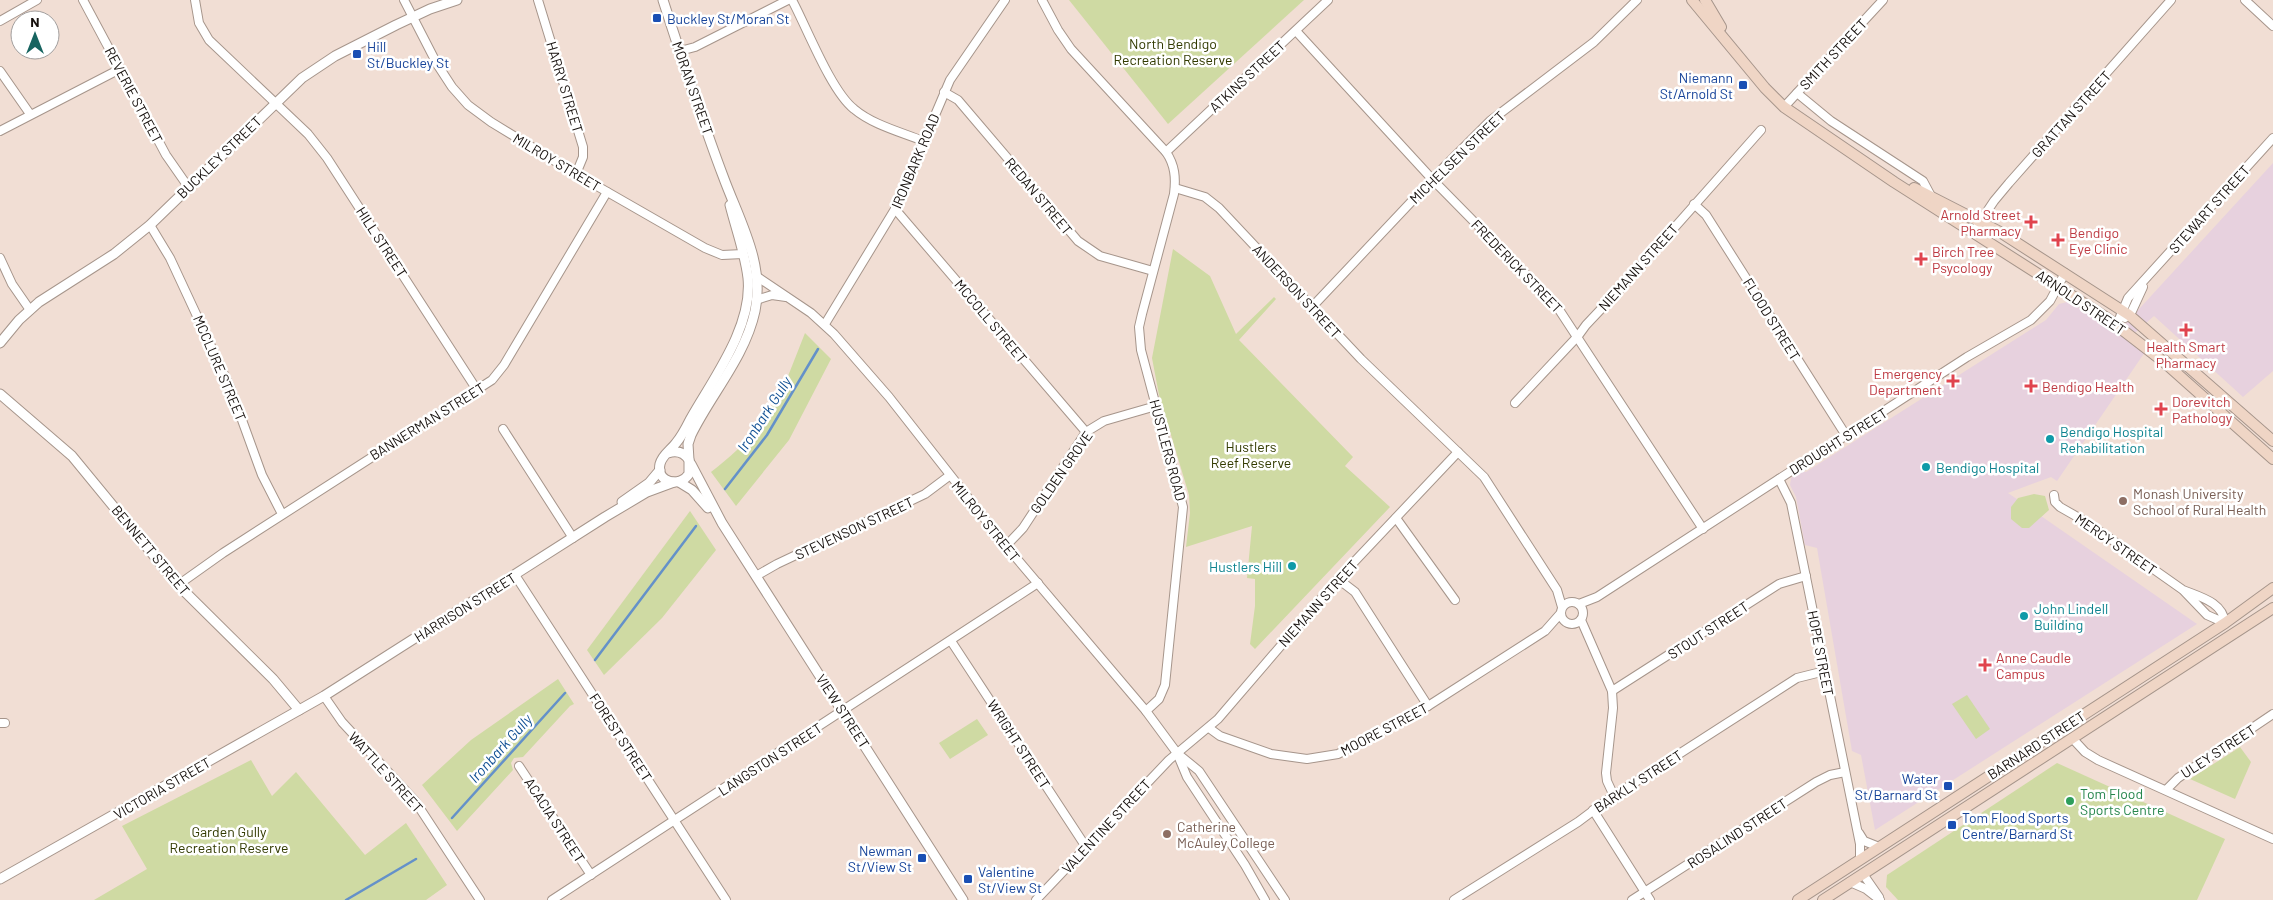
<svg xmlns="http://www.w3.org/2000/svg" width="2273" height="900" viewBox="0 0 2273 900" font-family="Barlow,sans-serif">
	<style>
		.medical { fill: #e7d1de }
		.green { fill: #cfdaa3 }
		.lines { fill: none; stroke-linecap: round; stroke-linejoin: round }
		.stream { stroke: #6491c9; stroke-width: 2.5 }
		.minor-casing { stroke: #a6958b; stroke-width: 10 }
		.tertiary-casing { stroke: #a6958b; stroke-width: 11 }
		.secondary-casing { stroke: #a6958b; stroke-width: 12 }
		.minor { stroke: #fff; stroke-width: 8 }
		.tertiary { stroke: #fff; stroke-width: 9 }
		.secondary { stroke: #efd5c5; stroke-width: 10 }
		.transit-dot { fill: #1a4fb4; stroke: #fff; stroke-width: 2 }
		.health-dot { fill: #e0444e; stroke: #fff; stroke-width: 2 }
		.culture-dot { fill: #0f9aa8; stroke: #fff; stroke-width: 2 }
		.education-dot { fill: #8d6e63; stroke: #fff; stroke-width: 2 }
		.leisure-dot { fill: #2e9e5b; stroke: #fff; stroke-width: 2 }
		.labels { text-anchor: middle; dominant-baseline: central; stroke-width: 5; stroke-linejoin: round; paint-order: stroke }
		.transit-label { font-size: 14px; fill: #164399; stroke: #fff; text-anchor: start }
		.park-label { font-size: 14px; fill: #323a00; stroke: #fff }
		.street-label { font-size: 14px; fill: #16100d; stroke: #fff }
		.health-label { font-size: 14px; fill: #be3a42; stroke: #fff; text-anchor: start }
		.culture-label { font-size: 14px; fill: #0d838f; stroke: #fff; text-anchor: start }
		.education-label { font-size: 14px; fill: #785e54; stroke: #fff; text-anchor: start }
		.leisure-label { font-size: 14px; fill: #27864d; stroke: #fff; text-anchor: start }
		.water-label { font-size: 15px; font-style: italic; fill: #104f93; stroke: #fff }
	</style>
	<rect width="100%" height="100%" fill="#f1ded4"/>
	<polygon class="medical" points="2273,163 2273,371 2243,397 2154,316 2128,339 2145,352 2057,481 2051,477 2008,493 2197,624 1875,830 1861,755 1852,751 1817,548 1805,545 1796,497 1790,485 1791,478 1801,471 1806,472 2046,320 2059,304 2071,301 2084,308 2118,332"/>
	<g class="green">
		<polygon points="1069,0 1304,0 1168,124"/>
		<polygon points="1173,249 1210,276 1236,334 1274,297 1276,299 1239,340 1353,457 1345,466 1390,507 1255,649 1250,644 1255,606 1255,579 1247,578 1252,526 1186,547 1190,513 1189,495 1159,395 1152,358"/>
		<path d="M805,333l26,26 -42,81 -53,66 -25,-34c18,-14 35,-29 49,-47 6,-9 10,-19 19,-26z"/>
		<polygon points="2034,494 2045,496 2049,510 2029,528 2022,528 2011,519 2011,507 2018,498"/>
		<polygon points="690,511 716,550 662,618 604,675 587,650"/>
		<polygon points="558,679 574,704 570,706 523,757 514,758 511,763 513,770 457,831 422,785 471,740"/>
		<polygon points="1967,695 1990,729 1976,739 1952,704"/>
		<polygon points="977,719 988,735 950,759 939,743"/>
		<polygon points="2240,747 2251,762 2235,799 2190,779"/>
		<polygon points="251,760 272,796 296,772 365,855 406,823 447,885 426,900 94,900 147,869 122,826"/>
		<polygon points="2057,763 2225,839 2197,900 1898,900 1886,887 1887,875"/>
	</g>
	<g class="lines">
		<g class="stream">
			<polyline points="725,489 767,435 818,349"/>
			<polyline points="595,660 696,526"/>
			<polyline points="452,818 565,693"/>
			<polyline points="346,900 416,859"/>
		</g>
		<defs>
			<g id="minor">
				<polyline points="83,0 166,155 189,188"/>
				<polyline points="195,0 199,23 209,40 308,134 327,158 477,390"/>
				<polyline points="404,0 437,64 452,87 468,105 491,122 576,174 705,248 722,255 743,254"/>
				<polyline points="538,0 583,147 583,157 576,174"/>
				<path d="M792,0c15,28 39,91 62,109 19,16 47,23 69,32"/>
				<path d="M1042,0l16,30 13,19 95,103c9,13 10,26 8,42l-32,120 -3,13 2,23 42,157 -18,178 -6,14 -13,12"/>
				<polyline points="2245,0 2273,26"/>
				<polyline points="0,21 37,0"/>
				<polyline points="1296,31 1432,179 1556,305 1703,529"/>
				<polyline points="680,51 695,47 788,0"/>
				<polyline points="0,71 30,114"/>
				<polyline points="944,92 958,100 1078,241 1100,256 1153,271"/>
				<polyline points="1797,93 1831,121 1923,181 1931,196"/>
				<polyline points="1784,107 1883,0"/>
				<polyline points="0,131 120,69"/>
				<polyline points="1166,152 1328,0"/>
				<polyline points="1175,188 1205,197 1219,208 1361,359 1484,477 1557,590 1562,607"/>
				<polyline points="1694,204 1706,215 1847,437"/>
				<polyline points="895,209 1086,432"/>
				<polyline points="150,225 170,258 230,387 262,475 282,514"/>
				<polyline points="1974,231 1994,201 2009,183 2171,0"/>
				<polyline points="0,258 12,284 30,310"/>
				<polyline points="756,276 811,313 834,334 889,397 1006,546 1146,711 1177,753 1187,777 1245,865 1265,900"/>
				<polyline points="756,300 772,295 786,297"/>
				<polyline points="1312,307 1445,166 1490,121 1594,42 1637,0"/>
				<polyline points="2125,318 2132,311 2143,287"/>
				<polyline points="825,324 895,209 950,80 1005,0"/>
				<polyline points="2117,324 2128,298 2273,138"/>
				<polyline points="1515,403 1578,336 1586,325 1620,289 1761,130"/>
				<polyline points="503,429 573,538"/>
				<polyline points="1779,479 1791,503 1860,844 1860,860"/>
				<path d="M2054,495l1,7 5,5 28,16 95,67 24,25 18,8c-2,-21 -25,-26 -42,-33"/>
				<polyline points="1396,518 1455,600"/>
				<polyline points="1006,546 1023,528 1086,432 1104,421 1156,406"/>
				<polyline points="515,575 726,900"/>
				<polyline points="756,576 777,564 925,494 949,476"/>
				<polyline points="1338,579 1355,592 1428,706"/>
				<polyline points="178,585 223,553 492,380 504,365 607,192"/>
				<circle cx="1572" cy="613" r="11"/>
				<polyline points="1579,604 1597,597 1967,357 2031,320 2050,301 2065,273"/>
				<polyline points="1581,620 1612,691 1613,708 1606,773 1607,781 1614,796"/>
				<polyline points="951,641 1086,847"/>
				<polyline points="1612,691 1779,584 1806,576"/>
				<polyline points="324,696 342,722 415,801 480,900"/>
				<polyline points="0,723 5,723"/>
				<polyline points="1209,728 1220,736 1271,754 1307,759 1338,754 1428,706 1545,631 1560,614"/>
				<polyline points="2072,738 2085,752 2098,760 2273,839"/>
				<polyline points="1177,753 1199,771 1285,900"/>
				<polyline points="519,766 591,875"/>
				<polyline points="2166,790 2178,778 2273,714"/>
				<polyline points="1593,810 1650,900"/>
				<polyline points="1859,833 1864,841 1879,847"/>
				<polyline points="1863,874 1879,897"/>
				<polyline points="1850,882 1866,889 1880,900"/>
				<polyline points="552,900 1038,583"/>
				<polyline points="1036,900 1169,760 1218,719 1338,579 1458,452"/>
				<polyline points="1454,900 1578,822 1606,801 1797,678 1825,671"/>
				<polyline points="1632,900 1816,782 1830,775 1845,772"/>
			</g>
			<g id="tertiary">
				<path d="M663,0c19,59 38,118 60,176 16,44 42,87 32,135 -10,46 -44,83 -64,124l-3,9 1,16"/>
				<polyline points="0,343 19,320 39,302 114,254 150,225 302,78 335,56 396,25 430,9 457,0"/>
				<polyline points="0,394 72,456 178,585 273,679 299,710"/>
				<path d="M668,453c9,-3 16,-1 21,7v14c-9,14 -33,9 -29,-10 2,-9 11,-14 16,-21 6,-7 10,-15 14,-23 23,-41 63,-93 58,-142 -3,-25 -12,-49 -18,-73"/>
				<polyline points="691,464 722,523 963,900"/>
				<polyline points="679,482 692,490 708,508"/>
				<polyline points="622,502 649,483 660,470"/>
				<polyline points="0,879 324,696 605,517 647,492 674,482"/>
			</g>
			<g id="secondary">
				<polyline points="1692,0 1765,88 1784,107 1894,182 2107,318 2164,362 2273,459"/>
				<polyline points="1705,0 1721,27"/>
				<polyline points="1914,188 2000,232 2129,315 2273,441"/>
				<polyline points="1798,900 2225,623 2273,588"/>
				<polyline points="1823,900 2273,608"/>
			</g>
		</defs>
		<use href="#minor" class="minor-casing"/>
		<use href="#tertiary" class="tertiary-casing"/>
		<use href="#secondary" class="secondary-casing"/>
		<use href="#minor" class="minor"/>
		<use href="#tertiary" class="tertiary"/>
		<use href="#secondary" class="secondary"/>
	</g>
	<g class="transit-dot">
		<rect x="652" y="13" width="10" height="10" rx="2.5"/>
		<rect x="352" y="49" width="10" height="10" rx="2.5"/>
		<rect x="1738" y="80" width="10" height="10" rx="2.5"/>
		<rect x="1943" y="781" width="10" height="10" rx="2.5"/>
		<rect x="1947" y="820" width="10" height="10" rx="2.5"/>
		<rect x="917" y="853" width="10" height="10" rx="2.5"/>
		<rect x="963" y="874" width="10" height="10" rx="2.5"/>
	</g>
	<g class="health-dot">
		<path d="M2028.5 214.5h5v5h5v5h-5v5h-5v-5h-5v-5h5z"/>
		<path d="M2055.5 232.5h5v5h5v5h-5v5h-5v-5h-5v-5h5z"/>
		<path d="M1918.5 251.5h5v5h5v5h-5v5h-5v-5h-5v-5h5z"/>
		<path d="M2183.5 322.5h5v5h5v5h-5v5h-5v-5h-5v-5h5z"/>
		<path d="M1950.5 373.5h5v5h5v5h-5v5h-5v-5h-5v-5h5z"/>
		<path d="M2028.5 378.5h5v5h5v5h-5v5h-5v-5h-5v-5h5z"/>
		<path d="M2158.5 401.5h5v5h5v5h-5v5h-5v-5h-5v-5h5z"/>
		<path d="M1982.5 657.5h5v5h5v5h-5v5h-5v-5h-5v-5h5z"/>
	</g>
	<g class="culture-dot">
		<circle cx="2050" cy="439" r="5"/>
		<circle cx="1926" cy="467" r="5"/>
		<circle cx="1292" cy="566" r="5"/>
		<circle cx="2024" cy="616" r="5"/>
	</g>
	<g class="education-dot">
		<circle cx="2123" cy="501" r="5"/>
		<circle cx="1167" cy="834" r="5"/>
	</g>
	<circle class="leisure-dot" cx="2070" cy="801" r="5"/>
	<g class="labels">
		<g class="transit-label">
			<text x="667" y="18">Buckley St/Moran St</text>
			<text x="367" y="46">Hill<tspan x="367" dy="16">St/Buckley St</tspan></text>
			<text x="1733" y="77" text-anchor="end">Niemann<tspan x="1733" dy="16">St/Arnold St</tspan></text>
			<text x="1938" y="778" text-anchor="end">Water<tspan x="1938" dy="16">St/Barnard St</tspan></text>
			<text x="1962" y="817">Tom Flood Sports<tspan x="1962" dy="16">Centre/Barnard St</tspan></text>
			<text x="912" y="850" text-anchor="end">Newman<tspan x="912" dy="16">St/View St</tspan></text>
			<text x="978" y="871">Valentine<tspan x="978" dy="16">St/View St</tspan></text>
		</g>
		<g class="park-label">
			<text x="1173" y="43">North Bendigo<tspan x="1173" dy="16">Recreation Reserve</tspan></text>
			<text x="1251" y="446">Hustlers<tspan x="1251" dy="16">Reef Reserve</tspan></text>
			<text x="229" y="831">Garden Gully<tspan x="229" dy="16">Recreation Reserve</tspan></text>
		</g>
		<g class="street-label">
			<text transform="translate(1833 54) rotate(-47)">SMITH STREET</text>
			<text transform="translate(1247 76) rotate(-43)">ATKINS STREET</text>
			<text transform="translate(565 87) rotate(73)">HARRY STREET</text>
			<text transform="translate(693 88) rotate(71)">MORAN STREET</text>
			<text transform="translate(134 95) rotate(62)">REVERIE STREET</text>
			<text transform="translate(2071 114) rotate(-48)">GRATTAN STREET</text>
			<text transform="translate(219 157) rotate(-44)">BUCKLEY STREET</text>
			<text transform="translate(1457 157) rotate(-44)">MICHELSEN STREET</text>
			<text transform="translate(915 161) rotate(-67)">IRONBARK ROAD</text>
			<text transform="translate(557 162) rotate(31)">MILROY STREET</text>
			<text transform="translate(1039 196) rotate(50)">REDAN STREET</text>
			<text transform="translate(2209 209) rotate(-48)">STEWART STREET</text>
			<text transform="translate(382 242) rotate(57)">HILL STREET</text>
			<text transform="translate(1517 266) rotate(46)">FREDERICK STREET</text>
			<text transform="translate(1638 267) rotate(-48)">NIEMANN STREET</text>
			<text transform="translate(1297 291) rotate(47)">ANDERSON STREET</text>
			<text transform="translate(2081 302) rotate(34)">ARNOLD STREET</text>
			<text transform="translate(1772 319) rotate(58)">FLOOD STREET</text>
			<text transform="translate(991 321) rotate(50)">MCCOLL STREET</text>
			<text transform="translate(220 368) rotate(67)">MCCLURE STREET</text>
			<text transform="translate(427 421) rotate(-32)">BANNERMAN STREET</text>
			<text transform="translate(1838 441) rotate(-32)">DROUGHT STREET</text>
			<text transform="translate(1168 450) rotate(75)">HUSTLERS ROAD</text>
			<text transform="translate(1061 472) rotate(-55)">GOLDEN GROVE</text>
			<text transform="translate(986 521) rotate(51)">MILROY STREET</text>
			<text transform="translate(854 528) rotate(-25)">STEVENSON STREET</text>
			<text transform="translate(2116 544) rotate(35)">MERCY STREET</text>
			<text transform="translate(151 550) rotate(50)">BENNETT STREET</text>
			<text transform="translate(1318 603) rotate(-48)">NIEMANN STREET</text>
			<text transform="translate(465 607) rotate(-32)">HARRISON STREET</text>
			<text transform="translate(1708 630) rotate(-33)">STOUT STREET</text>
			<text transform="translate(1821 653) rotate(79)">HOPE STREET</text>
			<text transform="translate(843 711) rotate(57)">VIEW STREET</text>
			<text transform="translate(1384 729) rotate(-28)">MOORE STREET</text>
			<text transform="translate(621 737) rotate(57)">FOREST STREET</text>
			<text transform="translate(1019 744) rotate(57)">WRIGHT STREET</text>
			<text transform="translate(2036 745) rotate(-33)">BARNARD STREET</text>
			<text transform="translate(2218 751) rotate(-33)">ULEY STREET</text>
			<text transform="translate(770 759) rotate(-33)">LANGSTON STREET</text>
			<text transform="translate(386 772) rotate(48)">WATTLE STREET</text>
			<text transform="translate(1638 781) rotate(-33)">BARKLY STREET</text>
			<text transform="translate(162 788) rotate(-30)">VICTORIA STREET</text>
			<text transform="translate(555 820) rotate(57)">ACACIA STREET</text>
			<text transform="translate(1106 826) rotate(-47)">VALENTINE STREET</text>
			<text transform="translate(1737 833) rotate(-33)">ROSALIND STREET</text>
		</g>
		<g class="health-label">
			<text x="2021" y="214" text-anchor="end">Arnold Street<tspan x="2021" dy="16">Pharmacy</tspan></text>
			<text x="2069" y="232">Bendigo<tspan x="2069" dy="16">Eye Clinic</tspan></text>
			<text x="1932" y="251">Birch Tree<tspan x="1932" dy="16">Psycology</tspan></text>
			<text x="2186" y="346" text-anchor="middle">Health Smart<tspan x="2186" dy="16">Pharmacy</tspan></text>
			<text x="1942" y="373" text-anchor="end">Emergency<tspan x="1942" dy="16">Department</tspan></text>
			<text x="2042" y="386">Bendigo Health</text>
			<text x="2172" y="401">Dorevitch<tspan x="2172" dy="16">Pathology</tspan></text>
			<text x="1996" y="657">Anne Caudle<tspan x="1996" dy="16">Campus</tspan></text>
		</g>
		<g class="culture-label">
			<text x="2060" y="431">Bendigo Hospital<tspan x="2060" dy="16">Rehabilitation</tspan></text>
			<text x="1936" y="467">Bendigo Hospital</text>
			<text x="1282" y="566" text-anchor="end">Hustlers Hill</text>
			<text x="2034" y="608">John Lindell<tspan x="2034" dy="16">Building</tspan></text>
		</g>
		<g class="education-label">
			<text x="2133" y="493">Monash University<tspan x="2133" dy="16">School of Rural Health</tspan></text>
			<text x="1177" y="826">Catherine<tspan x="1177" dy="16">McAuley College</tspan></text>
		</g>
		<g class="leisure-label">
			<text x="2080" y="793">Tom Flood<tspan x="2080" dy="16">Sports Centre</tspan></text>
		</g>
		<g class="water-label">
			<text transform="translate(764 414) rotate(-57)">Ironbark Gully</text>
			<text transform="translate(500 748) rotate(-48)">Ironbark Gully</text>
		</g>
	</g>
	<g transform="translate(35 35)"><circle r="24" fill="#ffffff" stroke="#a29f9e"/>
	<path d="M0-4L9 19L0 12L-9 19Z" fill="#176460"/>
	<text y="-8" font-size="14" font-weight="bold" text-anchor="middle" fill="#16100d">N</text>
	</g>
</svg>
